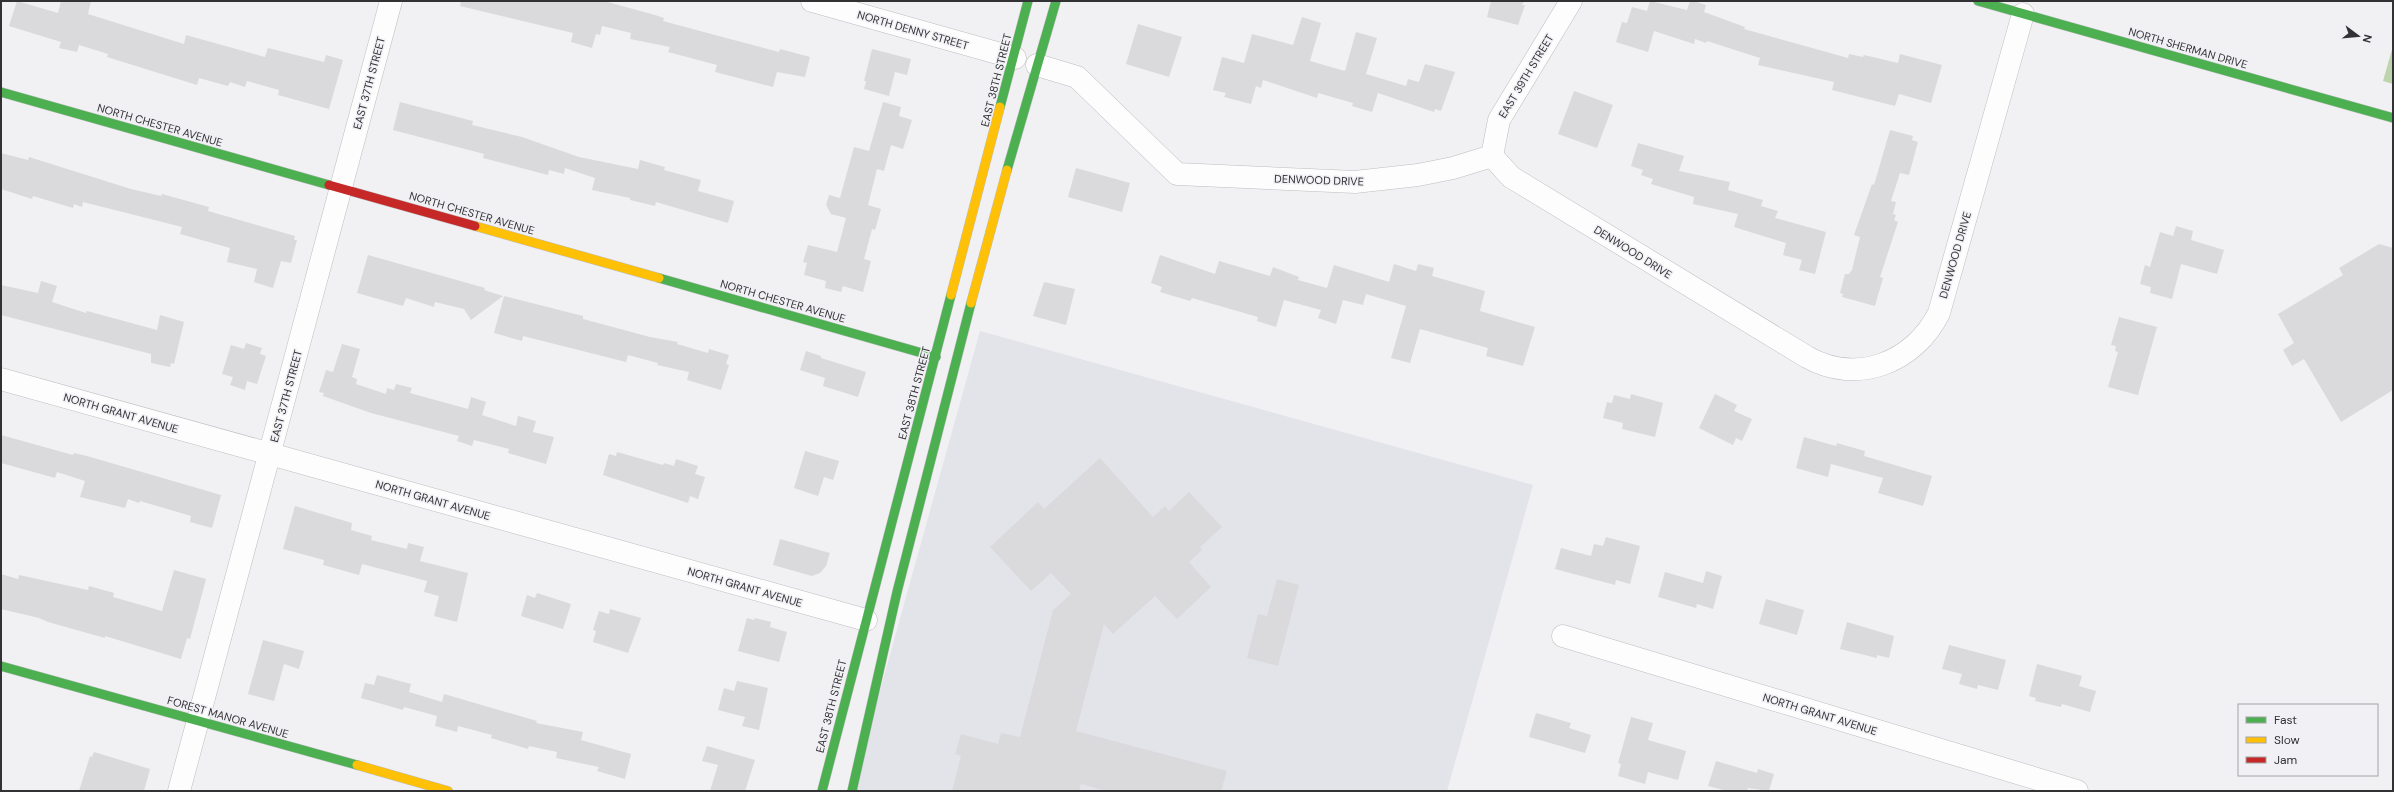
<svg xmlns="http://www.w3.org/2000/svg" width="2394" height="792" viewBox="0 0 2394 792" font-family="'DM Sans',sans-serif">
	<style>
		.built { fill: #e3e3ea }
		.forest { fill: #bdd4ac }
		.building { fill: #dadadc }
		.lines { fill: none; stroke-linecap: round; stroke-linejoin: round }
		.street-casing { stroke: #bdbdc0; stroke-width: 23 }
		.fast-casing { stroke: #bdbdc0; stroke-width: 10 }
		.slow-casing { stroke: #bdbdc0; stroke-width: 10 }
		.jam-casing { stroke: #bdbdc0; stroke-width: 10 }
		.street { stroke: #fdfdfd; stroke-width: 22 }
		.fast { stroke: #4caf50; stroke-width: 9 }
		.slow { stroke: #ffc107; stroke-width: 9 }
		.jam { stroke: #c62828; stroke-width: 9 }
		.labels { text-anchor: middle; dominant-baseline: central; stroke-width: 3; stroke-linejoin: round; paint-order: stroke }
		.street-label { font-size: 11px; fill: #323234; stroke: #f0f0f5 }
	</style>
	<rect width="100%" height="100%" fill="#f1f1f4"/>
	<polygon class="built" points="980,331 1533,485 1447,791 852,791"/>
	<polygon class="forest" points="2393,46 2393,84 2383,81"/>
	<g class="building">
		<polygon points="17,1 58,13 61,1 91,1 88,14 184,44 186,35 265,57 268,48 324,62 326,55 343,60 329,109 278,95 279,90 247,81 245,87 230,82 228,86 199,78 197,85 107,57 108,54 79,45 77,52 59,48 61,42 9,26"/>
		<polygon points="461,1 604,1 655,15 664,18 663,21 715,35 779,52 780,49 810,57 805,77 777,72 773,87 715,72 717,65 668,52 670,47 630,39 631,33 602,26 600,35 596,34 592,48 571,42 573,33 460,6"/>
		<polygon points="1491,1 1524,1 1522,5 1525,5 1518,25 1487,17"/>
		<polygon points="1650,1 1687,10 1690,1 1693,1 1706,5 1704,12 1745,27 1744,29 1848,58 1849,54 1863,57 1864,55 1898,63 1900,54 1942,65 1931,103 1899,94 1895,106 1832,90 1834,82 1758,65 1760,58 1707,41 1706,43 1695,39 1694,44 1654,31 1648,52 1616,42 1622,22 1627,23 1632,7 1647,11"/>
		<polygon points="1302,17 1321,23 1310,61 1345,71 1356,32 1377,38 1366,74 1406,86 1408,79 1419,82 1425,64 1455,72 1441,111 1435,109 1434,112 1378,93 1372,112 1352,106 1353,103 1318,93 1317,98 1263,80 1261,88 1256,86 1251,104 1224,97 1226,93 1213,90 1222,57 1244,63 1252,34 1293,45"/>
		<polygon points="1138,24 1182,37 1169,77 1126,64"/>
		<polygon points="872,49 911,59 907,75 895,72 889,96 864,89 866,81 864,81"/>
		<polygon points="1574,91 1613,105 1597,148 1558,134"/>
		<polygon points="400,102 473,121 472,125 522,137 579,157 638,169 640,160 665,167 664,170 701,180 698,191 734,201 728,223 656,202 655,206 630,200 630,198 592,190 595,178 565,168 564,174 549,170 548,175 483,158 484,154 393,130"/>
		<polygon points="883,102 901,107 899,116 912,120 903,149 891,145 884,171 877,169 868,205 881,209 875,230 872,229 864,259 871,261 863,292 843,286 841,292 825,288 826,281 804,275 807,263 803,262 808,245 837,252 846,218 831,214 826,205 829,195 840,198 854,147 869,151"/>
		<polygon points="1890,130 1913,136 1912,140 1918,142 1909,175 1900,173 1891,201 1896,202 1893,214 1896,215 1894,220 1898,222 1880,277 1883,278 1875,306 1842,297 1843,294 1840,293 1845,274 1849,274 1852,270 1860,237 1854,235 1872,184 1874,185"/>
		<polygon points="1638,143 1684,156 1679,171 1730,182 1728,190 1763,200 1761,206 1778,211 1775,218 1826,232 1815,274 1799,270 1802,260 1783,255 1786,243 1734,227 1738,214 1693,204 1694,197 1651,184 1653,179 1641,175 1643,170 1631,166"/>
		<polygon points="1,153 28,160 29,157 131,189 161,196 162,194 209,207 208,211 295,236 294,240 297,240 291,263 281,261 273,288 254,282 257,269 227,262 230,248 180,234 182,227 83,202 82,207 74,204 73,208 33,196 32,199 1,189"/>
		<polygon points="1076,168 1130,183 1122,212 1068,197"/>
		<polygon points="2176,226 2193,231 2191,240 2224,250 2217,274 2181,264 2172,299 2150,293 2151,287 2140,284 2145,265 2150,267 2160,232 2173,236"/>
		<polygon points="2379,244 2393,248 2393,390 2341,422 2304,359 2292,366 2283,350 2294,343 2278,314 2343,275 2339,268"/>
		<polygon points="368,255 485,288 484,290 503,296 471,320 464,309 435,302 434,307 406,298 403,306 357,293"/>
		<polygon points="1160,255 1215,274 1219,261 1270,276 1273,267 1299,277 1298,280 1327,288 1334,265 1389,282 1394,264 1416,271 1418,264 1434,268 1432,276 1485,291 1480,311 1535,327 1523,366 1486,356 1488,348 1420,329 1410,363 1391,358 1406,306 1366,294 1363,305 1343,300 1336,324 1318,318 1321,310 1284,300 1276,327 1257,321 1258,317 1192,298 1190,301 1160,292 1162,287 1151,283"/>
		<polygon points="41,281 57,286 52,302 86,313 87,311 157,330 160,315 184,322 174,364 171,363 170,367 151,363 151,354 1,315 1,285 38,293"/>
		<polygon points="1044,282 1075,289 1066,325 1033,316"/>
		<polygon points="504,296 583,316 583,319 650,337 678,342 677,344 708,353 709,349 729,355 726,364 729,365 721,390 687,380 689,372 657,365 658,363 628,355 626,362 523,336 522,341 494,333"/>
		<polygon points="2119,317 2157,327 2138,395 2108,387 2118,352 2115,351 2116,346 2111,345"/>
		<polygon points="246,343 262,348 260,354 266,356 257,384 247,381 245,390 230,385 233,377 222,374 231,345 244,349"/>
		<polygon points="342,344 360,349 352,377 357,379 356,384 386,394 387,388 394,390 396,384 412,388 410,393 468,409 471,397 486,402 482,415 516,426 518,416 536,421 533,432 554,437 546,464 508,453 509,449 474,440 472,446 457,441 459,436 371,413 323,396 324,393 319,392 326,370 333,372"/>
		<polygon points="806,351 821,356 821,358 866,372 858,397 823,386 825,378 800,370"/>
		<polygon points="1631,394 1663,403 1655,437 1622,429 1623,423 1603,418 1607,402 1612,403 1614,395 1630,399"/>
		<polygon points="1715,394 1737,405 1734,411 1752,419 1742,441 1736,438 1733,445 1699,428"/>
		<polygon points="1,435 73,455 74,453 87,456 221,495 212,528 190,522 191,516 140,501 139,503 128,499 125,508 80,497 85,481 57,472 55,478 1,463"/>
		<polygon points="1804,437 1836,446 1837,443 1865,451 1864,456 1932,476 1923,506 1878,493 1883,478 1831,464 1828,477 1796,468"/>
		<polygon points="805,451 839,461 833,480 824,477 818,496 794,488"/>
		<polygon points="617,452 663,465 664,463 674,466 676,459 698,466 695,474 705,477 698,499 690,496 688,503 603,475 609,454 616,456"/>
		<polygon points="1100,458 1153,517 1165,506 1169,511 1189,492 1222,527 1200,547 1202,550 1189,562 1211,587 1177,619 1155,596 1113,634 1104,624 1076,731 1227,771 1221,791 1106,791 1081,784 1079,791 952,791 961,756 955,754 961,734 998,744 1001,733 1020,737 1053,610 1071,594 1051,573 1031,591 990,547 1038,502 1044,509"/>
		<polygon points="295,506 352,523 351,530 372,536 371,540 407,549 408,543 424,547 420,561 468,573 457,622 434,616 439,596 424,592 427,581 362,564 359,575 323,565 324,560 283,549"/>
		<polygon points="1606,537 1640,546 1630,584 1616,580 1615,585 1555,569 1561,548 1591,556 1594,544 1603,546"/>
		<polygon points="780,539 830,553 826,566 820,573 812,576 773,565"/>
		<polygon points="174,570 206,579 190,639 187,638 181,659 105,636 105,638 48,622 39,618 1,609 1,574 18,579 19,575 88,590 89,586 114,593 113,597 162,611"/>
		<polygon points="1706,571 1722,576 1713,609 1697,604 1696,608 1658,597 1665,572 1703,583"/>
		<polygon points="1277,579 1299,585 1278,666 1247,658 1258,614 1267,616"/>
		<polygon points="537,593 571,604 563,629 521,616 527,595 535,598"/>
		<polygon points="1766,599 1804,610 1797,635 1759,624"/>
		<polygon points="610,609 641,618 628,653 593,642 596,631 593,630 599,611 609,614"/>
		<polygon points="747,618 754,620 755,618 771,622 770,627 787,632 779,662 738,651"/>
		<polygon points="1847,622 1894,636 1889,658 1877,655 1877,658 1840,649"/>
		<polygon points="263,640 304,651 299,669 284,664 274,701 248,694"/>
		<polygon points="1949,645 2006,660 1998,690 1978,685 1977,689 1959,684 1962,674 1942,669"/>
		<polygon points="2037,664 2082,676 2079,686 2096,691 2090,712 2062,704 2061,707 2035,701 2036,698 2029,696"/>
		<polygon points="377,675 411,684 409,692 442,702 444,694 537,721 536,723 583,732 581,740 631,754 625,779 597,771 599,767 556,758 557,752 529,746 528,749 491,738 492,735 458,726 457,732 435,726 437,716 404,707 403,710 361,698 365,683 374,685"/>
		<polygon points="737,681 768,688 759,730 742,726 745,717 718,710 724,688 734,691"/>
		<polygon points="1536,713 1571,723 1569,728 1591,735 1585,753 1529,737"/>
		<polygon points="1631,717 1653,723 1648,740 1686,751 1678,780 1648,772 1645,784 1618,776 1621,764 1618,763"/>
		<polygon points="707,746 755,760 745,791 710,791 718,765 702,761"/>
		<polygon points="94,752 150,769 144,791 79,791 90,756 92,757"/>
		<polygon points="1716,761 1757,773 1758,769 1774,774 1769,791 1748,788 1747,791 1727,791 1708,786"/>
	</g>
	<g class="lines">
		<defs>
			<g id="street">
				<polyline points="812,1 1015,58"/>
				<polyline points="1037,65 1077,77 1177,174 1355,182 1418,175 1453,168 1492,156"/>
				<path d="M1492,156l19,21 296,180c50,28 107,6 132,-44l84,-299"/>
				<polyline points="1492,156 1499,120 1571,1"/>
				<polyline points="1,379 866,620"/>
				<polyline points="1563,636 2077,791"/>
				<polyline points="179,791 391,1"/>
			</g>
			<g id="fast">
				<polyline points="1978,1 2393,118"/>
				<polyline points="1,92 329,185"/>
				<polyline points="1000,107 1028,1"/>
				<polyline points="1007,170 1056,1"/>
				<polyline points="659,278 936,357"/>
				<polyline points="1,666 357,765"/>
				<polyline points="822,791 951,295"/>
				<polyline points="852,791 897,592 971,303"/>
			</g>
			<g id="slow">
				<polyline points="475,226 659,278"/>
				<polyline points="951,295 1000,107"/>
				<polyline points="971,303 1007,170"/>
				<polyline points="357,765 448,791"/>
			</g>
			<polyline id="jam" points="329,185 475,226"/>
		</defs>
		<use href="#street" class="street-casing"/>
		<use href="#fast" class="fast-casing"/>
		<use href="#slow" class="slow-casing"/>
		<use href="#jam" class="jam-casing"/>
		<use href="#street" class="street"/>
		<use href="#fast" class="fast"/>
		<use href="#slow" class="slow"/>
		<use href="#jam" class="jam"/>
	</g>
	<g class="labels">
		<g class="street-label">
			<text transform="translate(913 30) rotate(16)">NORTH DENNY STREET</text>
			<text transform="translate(2188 48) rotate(16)">NORTH SHERMAN DRIVE</text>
			<text transform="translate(1526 76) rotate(-59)">EAST 39TH STREET</text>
			<text transform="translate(996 80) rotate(-76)">EAST 38TH STREET</text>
			<text transform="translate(369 83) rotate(-75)">EAST 37TH STREET</text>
			<text transform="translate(160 125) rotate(16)">NORTH CHESTER AVENUE</text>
			<text transform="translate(1319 180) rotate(2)">DENWOOD DRIVE</text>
			<text transform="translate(472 213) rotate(16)">NORTH CHESTER AVENUE</text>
			<text transform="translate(1633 252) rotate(32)">DENWOOD DRIVE</text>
			<text transform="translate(1955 255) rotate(-74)">DENWOOD DRIVE</text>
			<text transform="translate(783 301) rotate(16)">NORTH CHESTER AVENUE</text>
			<text transform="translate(914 393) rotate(-75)">EAST 38TH STREET</text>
			<text transform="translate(286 396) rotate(-75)">EAST 37TH STREET</text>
			<text transform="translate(121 413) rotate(16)">NORTH GRANT AVENUE</text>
			<text transform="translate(433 500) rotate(16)">NORTH GRANT AVENUE</text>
			<text transform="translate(745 587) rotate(16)">NORTH GRANT AVENUE</text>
			<text transform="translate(831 706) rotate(-76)">EAST 38TH STREET</text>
			<text transform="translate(1820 714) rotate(17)">NORTH GRANT AVENUE</text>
			<text transform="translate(228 717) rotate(16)">FOREST MANOR AVENUE</text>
		</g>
	</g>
	<rect width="2394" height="792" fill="none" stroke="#323234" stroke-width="4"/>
	<rect x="2238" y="704" width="140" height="72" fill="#f0f0f5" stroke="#a4a4a8"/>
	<rect x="2246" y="717" width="20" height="6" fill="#4caf50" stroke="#a4a4a8"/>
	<text x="2274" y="724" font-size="12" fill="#323234">Fast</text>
	<rect x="2246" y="737" width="20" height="6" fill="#ffc107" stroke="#a4a4a8"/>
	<text x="2274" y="744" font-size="12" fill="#323234">Slow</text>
	<rect x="2246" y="757" width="20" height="6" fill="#c62828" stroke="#a4a4a8"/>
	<text x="2274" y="764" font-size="12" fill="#323234">Jam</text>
	<g transform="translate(2358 36) rotate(106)" stroke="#f0f0f5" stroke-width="3" paint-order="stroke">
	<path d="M0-3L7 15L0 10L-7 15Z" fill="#323234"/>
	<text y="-6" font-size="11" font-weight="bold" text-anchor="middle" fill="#323234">N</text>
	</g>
</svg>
